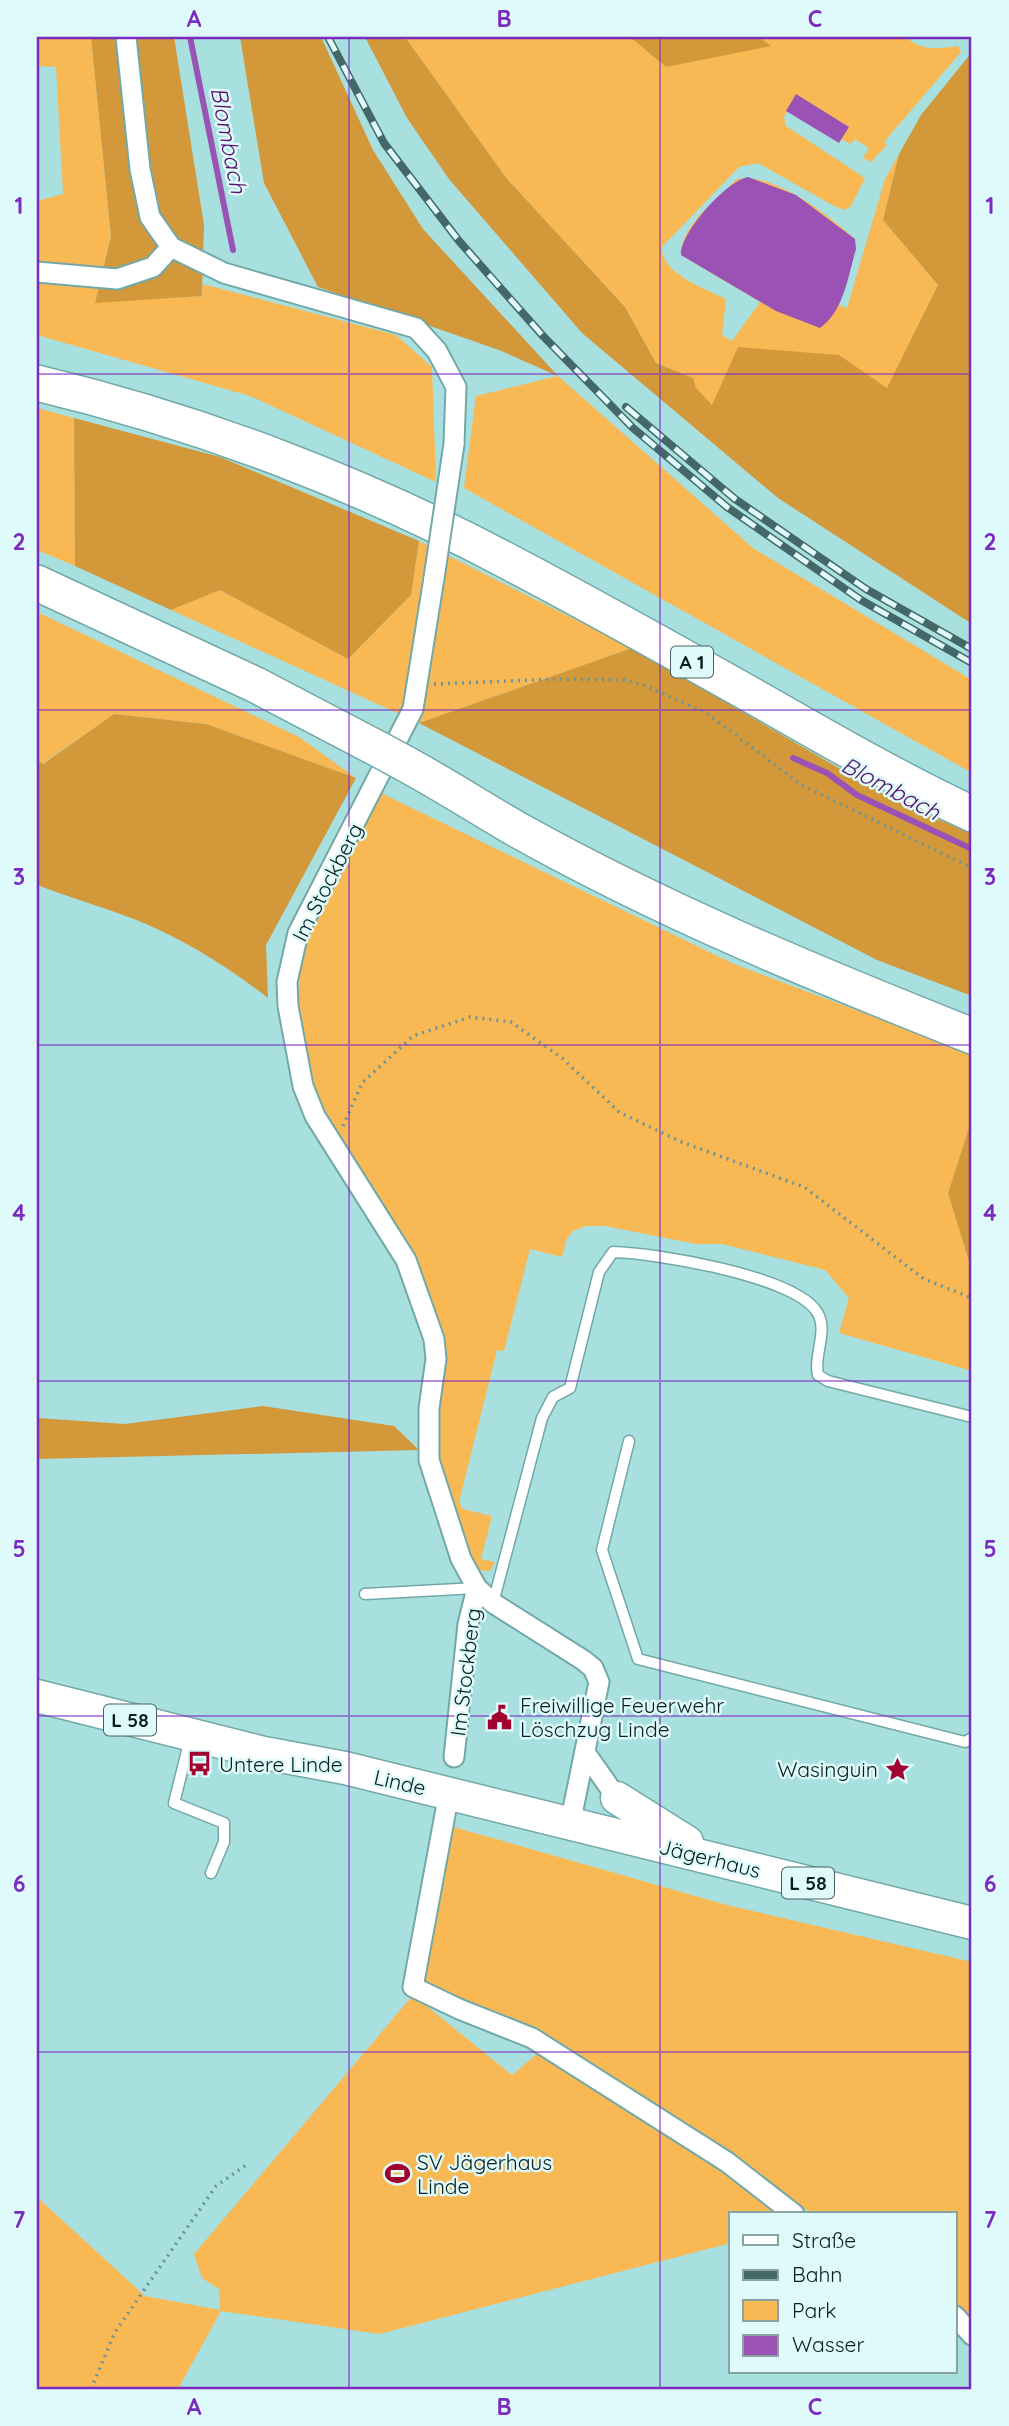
<svg xmlns="http://www.w3.org/2000/svg" width="1009" height="2426" viewBox="0 0 1009 2426" font-family="Quicksand,sans-serif">
	<style>
		.green { fill: #f8b955 }
		.forest { fill: #d2983a }
		.water { fill: #9a53b5 }
		.lines { fill: none; stroke-linecap: round; stroke-linejoin: round }
		.stream { stroke: #9a53b5; stroke-width: 6 }
		.lane-casing { stroke: #72a8a8; stroke-width: 13 }
		.street-casing { stroke: #72a8a8; stroke-width: 23 }
		.primary-casing { stroke: #72a8a8; stroke-width: 35 }
		.highway-casing { stroke: #72a8a8; stroke-width: 38 }
		.path { stroke: #6b9696; stroke-width: 3.5; stroke-dasharray: 2 5; stroke-linecap: butt }
		.lane { stroke: #fff; stroke-width: 10 }
		.street { stroke: #fff; stroke-width: 19 }
		.primary { stroke: #fff; stroke-width: 32 }
		.highway { stroke: #fff; stroke-width: 35 }
		.rail-casing { stroke: #446767; stroke-width: 8 }
		.rail { stroke: #dffafa; stroke-width: 5; stroke-dasharray: 16; stroke-linecap: butt }
		.street-bridge-casing { stroke: #72a8a8; stroke-width: 23; stroke-linecap: butt }
		.highway-bridge-casing { stroke: #72a8a8; stroke-width: 38; stroke-linecap: butt }
		.street-bridge { stroke: #fff; stroke-width: 19 }
		.highway-bridge { stroke: #fff; stroke-width: 35 }
		.grid { fill: none; stroke: #7b2cbf; stroke-width: 2; stroke-opacity: 0.55 }
		.labels { text-anchor: middle; dominant-baseline: central; stroke-width: 5; stroke-linejoin: round; paint-order: stroke }
		.shield { fill: #dffafa; stroke: #486060; stroke-width: 2 }
		.shield-label { font-size: 19px; font-weight: bold; fill: #081e1e }
		.street-label { font-size: 21px; fill: #081e1e; stroke: #dffafa }
		.poi-label { font-size: 21px; fill: #081e1e; stroke: #dffafa; text-anchor: start }
		.water-label { font-size: 23px; font-style: italic; fill: #58126e; stroke: #dffafa }
		.neatline { fill: none; stroke: #7b2cbf; stroke-width: 2.5 }
		.grid-label { font-size: 23px; text-anchor: middle; font-weight: bold; fill: #7b2cbf }
	</style>
	<rect width="100%" height="100%" fill="#a8dfdf"/>
	<g class="green">
		<polygon points="37,37 91,37 111,236 95,302 202,296 203,284 396,335 432,367 436,482 250,396 37,335 37,201 63,194 56,67 37,66"/>
		<path d="M405,37h225l36,30 104,-22 -11,-8h147c14,14 33,12 52,9l3,6 -77,90 3,3 -16,17 -8,-4 6,-10 -14,-9 -4,5 -10,-5 7,-12 -52,-32 -12,22 2,9 79,52 -14,28 -6,4 -11,-4 -76,-43 -19,4 -77,80c-1,27 44,42 64,52l-4,36 10,6 28,-39 -79,-47c-1,-29 37,-57 56,-76 37,-7 91,36 118,60l1,10 -17,56 8,3 38,-129 14,-25 -16,66 55,65 -51,104 -48,-34 -127,51 -17,-18 -2,-10 -37,-15 -31,-56 -118,-128z"/>
		<polygon points="558,376 753,548 972,680 972,773 464,488 476,396"/>
		<polygon points="37,408 74,418 75,566 37,550"/>
		<polygon points="419,541 632,648 419,723 171,610 220,590 348,659 411,595"/>
		<polygon points="37,612 299,737 356,778 206,724 114,714 42,764 37,760"/>
		<polygon points="381,793 734,964 972,1054 972,1129 969,1128 948,1193 972,1271 972,1371 839,1333 849,1298 825,1270 722,1244 696,1244 605,1226 586,1226 573,1231 567,1238 562,1257 530,1249 504,1351 497,1350 459,1502 463,1509 492,1516 481,1559 495,1562 490,1571 477,1570 440,1473 420,1271 384,1206 318,1103 308,1074 299,1022 299,966 309,930"/>
		<polygon points="450,1826 727,1905 972,1962 972,2323 955,2305 955,2214 812,2214 736,2156 618,2080 532,2031 417,1980"/>
		<polygon points="413,1995 512,2075 543,2049 722,2168 782,2214 731,2214 731,2243 379,2334 221,2311 178,2389 37,2389 37,2197 145,2296 220,2310 219,2289 202,2278 194,2254"/>
	</g>
	<g class="forest">
		<polygon points="91,37 174,37 204,225 202,296 95,303 111,236"/>
		<polygon points="240,37 321,37 373,150 423,229 558,376 499,350 318,287 264,183"/>
		<polygon points="365,37 405,37 507,179 625,307 656,363 693,378 696,388 712,405 738,347 839,355 887,388 938,285 883,220 899,154 921,115 972,52 972,624 778,498 582,333 449,179 407,118"/>
		<polygon points="630,37 759,37 771,46 666,67"/>
		<polygon points="74,418 220,457 419,541 411,595 348,659 220,590 171,610 75,566"/>
		<polygon points="632,648 894,800 972,834 972,996 877,960 419,723"/>
		<path d="M114,714l92,10 150,54 -90,167 2,53c-41,-32 -86,-60 -134,-79 -32,-12 -65,-22 -97,-34v-125l6,4z"/>
		<polygon points="969,1128 972,1129 972,1271 948,1193"/>
		<polygon points="263,1406 394,1426 419,1450 37,1459 37,1418 125,1424"/>
	</g>
	<g class="water">
		<polygon points="796,94 849,127 839,143 786,111"/>
		<path d="M748,177l48,18 59,44 1,10c-8,27 -12,62 -36,79l-44,-17 -95,-56c-1,-22 45,-74 67,-78z"/>
	</g>
	<g class="lines">
		<g class="stream">
			<polyline points="190,37 233,250"/>
			<polyline points="793,758 827,773 857,795 972,849"/>
		</g>
		<defs>
			<g id="lane">
				<polyline points="629,1441 602,1550 638,1659 965,1742 972,1738"/>
				<polyline points="365,1594 477,1588"/>
				<path d="M493,1603l49,-185 11,-21 17,-9 29,-116 14,-20c42,1 182,24 204,60 12,19 -4,43 1,63l10,6 144,36"/>
				<polyline points="190,1739 174,1803 224,1823 224,1842 211,1873"/>
			</g>
			<g id="street">
				<polyline points="126,37 140,169 150,217 171,247 224,273 416,328 437,351 456,387 454,444"/>
				<polyline points="37,272 117,279 153,267 171,247"/>
				<polyline points="434,578 413,709 298,933 287,982 288,1006 303,1086 315,1116 406,1260 434,1339 436,1359 429,1408 429,1460 461,1559 477,1588 493,1603 583,1660 593,1668 599,1682 570,1824"/>
				<polyline points="586,1754 617,1798"/>
				<polyline points="454,1757 468,1624 477,1588"/>
				<polyline points="449,1793 413,1987 459,2009 532,2038 727,2162 794,2214"/>
				<polyline points="955,2316 972,2335"/>
			</g>
			<g id="primary">
				<polyline points="37,1696 264,1753 345,1768 972,1923"/>
				<polyline points="617,1798 687,1842"/>
			</g>
			<g id="highway">
				<path d="M37,383c163,39 326,101 474,180 82,43 162,88 242,133 72,41 144,83 219,118"/>
				<polyline points="37,583 256,685 380,750"/>
				<path d="M404,763c39,21 76,45 114,67 145,81 300,145 454,206"/>
			</g>
		</defs>
		<use href="#lane" class="lane-casing"/>
		<use href="#street" class="street-casing"/>
		<use href="#primary" class="primary-casing"/>
		<use href="#highway" class="highway-casing"/>
		<g class="path">
			<polyline points="434,684 558,679 624,680 644,685 708,714 800,784 972,868"/>
			<polyline points="343,1126 362,1083 413,1036 470,1017 511,1022 562,1058 619,1112 679,1141 804,1187 924,1279 972,1298"/>
			<polyline points="91,2389 115,2332 216,2186 249,2163"/>
		</g>
		<use href="#lane" class="lane"/>
		<use href="#street" class="street"/>
		<use href="#primary" class="primary"/>
		<use href="#highway" class="highway"/>
		<defs>
			<g id="rail">
				<polyline points="328,37 384,143 459,241 543,336 633,428 727,507 861,600 972,663"/>
				<polyline points="626,407 735,499 866,589 972,649"/>
			</g>
		</defs>
		<use href="#rail" class="rail-casing"/>
		<use href="#rail" class="rail"/>
		<defs>
			<polyline id="street-bridge" points="434,578 454,444"/>
			<polyline id="highway-bridge" points="380,750 404,763"/>
		</defs>
		<use href="#street-bridge" class="street-bridge-casing"/>
		<use href="#highway-bridge" class="highway-bridge-casing"/>
		<use href="#street-bridge" class="street-bridge"/>
		<use href="#highway-bridge" class="highway-bridge"/>
	</g>
	<path class="grid" d="M349,37v2352M660,37v2352M37,374h935M37,710h935M37,1045h935M37,1381h935M37,1716h935M37,2052h935"/>
	<defs>
		<symbol id="civic-bare" viewBox="-9 -9 18 18"><path d="M-.6-6.5H3V-4.5H.6V-3L4-1V1h2V6H-6V1h2V-1L-.6-3ZM-1.2 2.5V6h2.4V2.5Z" fill="#a10131" stroke="#dffafa" stroke-width="2.5" paint-order="stroke"/></symbol>
		<symbol id="bus-bare" viewBox="-9 -9 18 18"><path d="M-5-6H5V4H4V6H2V4H-2V6H-4V4H-5ZM-3.5-4V0h7V-4ZM-3.5 1.2v1.5H-2V1.2ZM2 1.2v1.5H3.5V1.2Z" fill="#a10131" stroke="#dffafa" stroke-width="2.5" paint-order="stroke"/></symbol>
		<symbol id="sight-bare" viewBox="-9 -9 18 18"><path d="M0-6L1.8-2.2L6-1.7L2.9 1.2L3.7 5.4L0 3.3L-3.7 5.4L-2.9 1.2L-6-1.7L-1.8-2.2Z" fill="#a10131" stroke="#dffafa" stroke-width="2.5" paint-order="stroke"/></symbol>
		<symbol id="stadium-bare" viewBox="-9 -9 18 18"><path d="M0-5a6.5 5 0 1 0 0 10a6.5 5 0 1 0 0-10ZM-3.5-1.8h7v3.6h-7Z" fill="#a10131" stroke="#dffafa" stroke-width="2.5" paint-order="stroke"/></symbol>
	</defs>
	<g fill-rule="evenodd">
		<use href="#civic-bare" x="482" y="1700" width="35" height="35"/>
		<use href="#bus-bare" x="182" y="1746" width="35" height="35"/>
		<use href="#sight-bare" x="880" y="1752" width="35" height="35"/>
		<use href="#stadium-bare" x="380" y="2156" width="35" height="35"/>
	</g>
	<g class="labels">
		<g class="shield">
			<rect x="671" y="646.5" width="42" height="31" rx="5"/>
			<rect x="104" y="1704.5" width="52" height="31" rx="5"/>
			<rect x="782" y="1867.5" width="52" height="31" rx="5"/>
		</g>
		<g class="shield-label">
			<text x="692" y="662">A 1</text>
			<text x="130" y="1720">L 58</text>
			<text x="808" y="1883">L 58</text>
		</g>
		<g class="street-label">
			<text transform="translate(327 882) rotate(-63)">Im Stockberg</text>
			<text transform="translate(465 1672) rotate(-83)">Im Stockberg</text>
			<text transform="translate(400 1782) rotate(13)">Linde</text>
			<text transform="translate(710 1858) rotate(14)">Jägerhaus</text>
		</g>
		<g class="poi-label">
			<text x="520" y="1705">Freiwillige Feuerwehr<tspan x="520" dy="24">Löschzug Linde</tspan></text>
			<text x="219" y="1764">Untere Linde</text>
			<text x="878" y="1769" text-anchor="end">Wasinguin</text>
			<text x="417" y="2162">SV Jägerhaus<tspan x="417" dy="24">Linde</tspan></text>
		</g>
		<g class="water-label">
			<text transform="translate(229 140) rotate(79)">Blombach</text>
			<text transform="translate(891 788) rotate(28)">Blombach</text>
		</g>
	</g>
	<rect width="1009" height="2426" fill="none" stroke="#dffafa" stroke-width="77"/>
	<rect x="729" y="2212" width="228" height="161" fill="#dffafa" stroke="#89a2a2" stroke-width="2"/>
	<rect x="743" y="2235" width="35" height="10" fill="#ffffff" stroke="#89a2a2" stroke-width="2"/>
	<text x="792" y="2248" font-size="21" fill="#081e1e">Straße</text>
	<rect x="743" y="2270" width="35" height="10" fill="#446767" stroke="#89a2a2" stroke-width="2"/>
	<text x="792" y="2282" font-size="21" fill="#081e1e">Bahn</text>
	<rect x="743" y="2300" width="35" height="21" fill="#f8b955" stroke="#89a2a2" stroke-width="2"/>
	<text x="792" y="2318" font-size="21" fill="#081e1e">Park</text>
	<rect x="743" y="2335" width="35" height="21" fill="#9a53b5" stroke="#89a2a2" stroke-width="2"/>
	<text x="792" y="2352" font-size="21" fill="#081e1e">Wasser</text>
	<rect x="38" y="38" width="932" height="2350" class="neatline"/>
	<g class="grid-label">
		<text x="194" y="27">A</text>
		<text x="504" y="27">B</text>
		<text x="815" y="27">C</text>
		<text x="19" y="214">1</text>
		<text x="990" y="214">1</text>
		<text x="19" y="550">2</text>
		<text x="990" y="550">2</text>
		<text x="19" y="885">3</text>
		<text x="990" y="885">3</text>
		<text x="19" y="1221">4</text>
		<text x="990" y="1221">4</text>
		<text x="19" y="1557">5</text>
		<text x="990" y="1557">5</text>
		<text x="19" y="1892">6</text>
		<text x="990" y="1892">6</text>
		<text x="19" y="2228">7</text>
		<text x="990" y="2228">7</text>
		<text x="194" y="2415">A</text>
		<text x="504" y="2415">B</text>
		<text x="815" y="2415">C</text>
	</g>
</svg>
